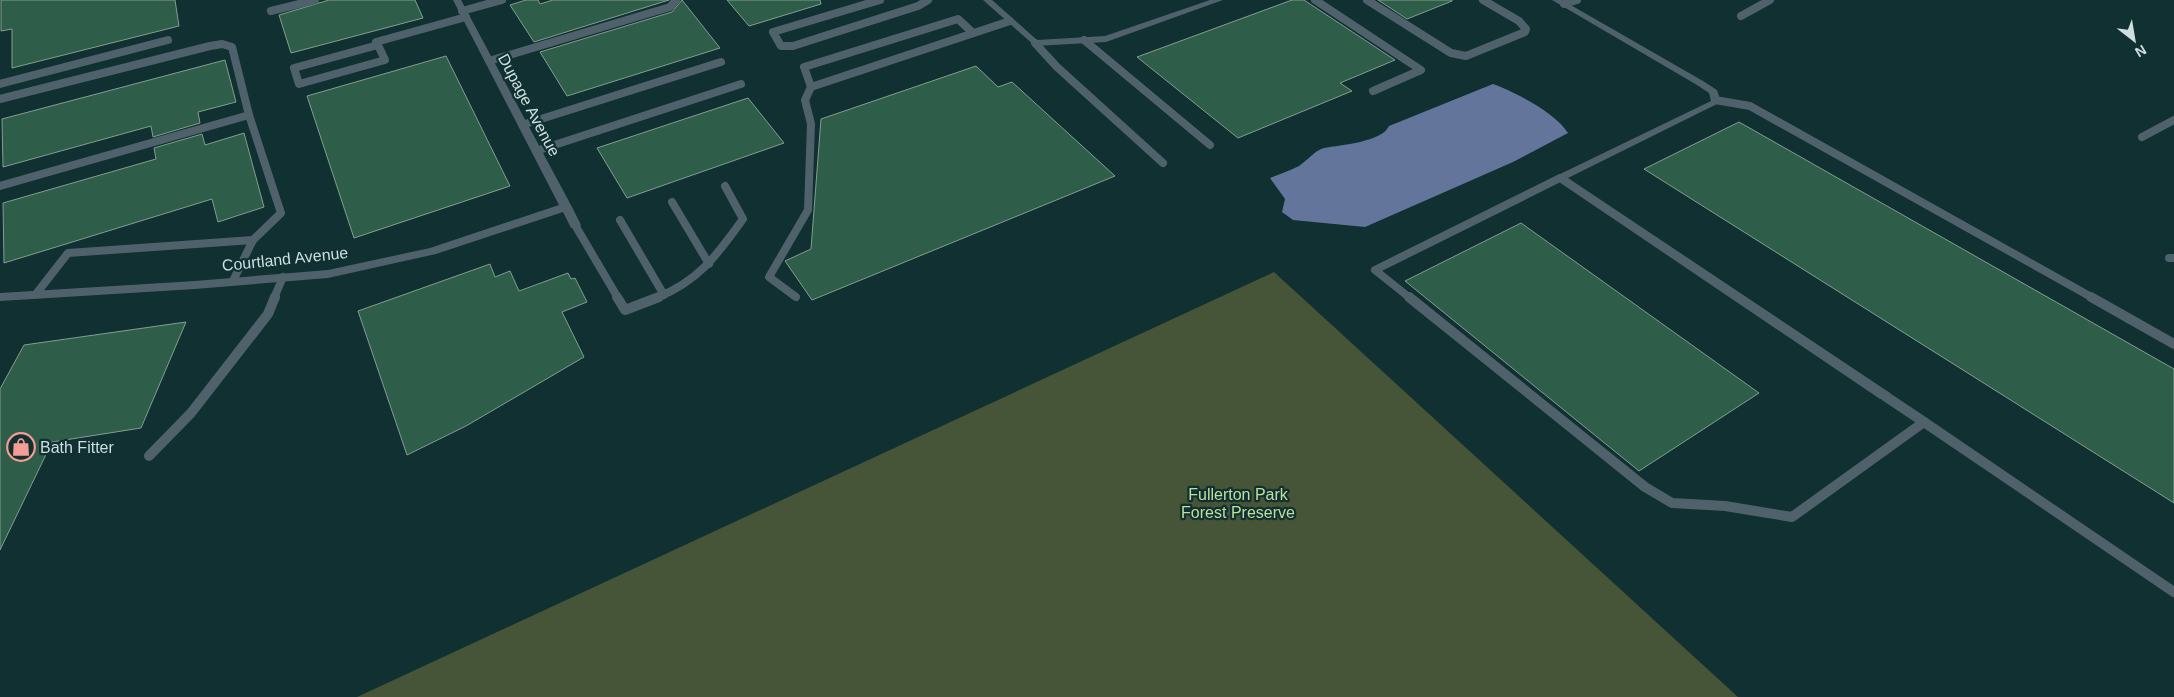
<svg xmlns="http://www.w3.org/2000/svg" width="2174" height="697" viewBox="0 0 2174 697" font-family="Arial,sans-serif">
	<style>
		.green { fill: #465437 }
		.water { fill: #64759b }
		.building { fill: #2e5e49; stroke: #839e90 }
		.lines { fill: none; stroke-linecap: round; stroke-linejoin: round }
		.lane-far1 { stroke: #4f626c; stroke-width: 8 }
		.lane { stroke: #4f626c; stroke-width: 10 }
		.street { fill: #4f626c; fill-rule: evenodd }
		.labels { text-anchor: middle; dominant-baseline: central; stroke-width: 4.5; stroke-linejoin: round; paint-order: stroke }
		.street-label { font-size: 16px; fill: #cddfdf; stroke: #103031 }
		.poi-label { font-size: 16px; fill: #cddfdf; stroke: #103031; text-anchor: start }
		.park-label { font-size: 16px; fill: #c0df9d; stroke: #103031 }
	</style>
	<rect width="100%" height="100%" fill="#103031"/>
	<polygon class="green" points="1274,272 1738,697 357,697"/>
	<path class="water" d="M1493,84c22,8 63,29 75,49l-55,29 -148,65 -72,-7 -11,-8 3,-13 -15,-21c9,-4 19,-7 29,-12 8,-5 16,-16 25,-18 17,-3 58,-6 65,-22z"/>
	<g class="building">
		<polygon points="1,0 175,0 179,26 12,68 12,29 1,31"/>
		<polygon points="329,0 415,0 423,18 291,53 279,15"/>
		<polygon points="526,0 538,0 540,4 553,0 669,0 534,42 510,5"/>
		<polygon points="682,0 720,48 567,96 540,52 672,12"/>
		<polygon points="727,0 820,0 821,4 749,26"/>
		<polygon points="1292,0 1304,0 1395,60 1340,83 1352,91 1238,138 1137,57"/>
		<polygon points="1378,0 1452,0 1452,1 1407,19"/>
		<polygon points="446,56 510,186 354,238 307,96"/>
		<polygon points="225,60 236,102 198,112 200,123 153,137 151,126 3,167 2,119"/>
		<polygon points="976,66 998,87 1012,82 1115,176 812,300 785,261 811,249 821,119"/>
		<polygon points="748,98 784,143 627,198 597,148"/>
		<polygon points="1739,122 2174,369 2174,503 1644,169"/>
		<polygon points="244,133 264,207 218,222 212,199 4,263 3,203 156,159 154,148 202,134 205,145"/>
		<polygon points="1521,223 1759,393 1639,471 1405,281"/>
		<polygon points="490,264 495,277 510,271 519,291 568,273 571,279 575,278 587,302 562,312 584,357 466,426 407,455 358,311"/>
		<polygon points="186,322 141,428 52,442 0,550 0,389 24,345"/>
	</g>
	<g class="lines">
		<g class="lane-far1">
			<polyline points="880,0 773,32 781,46 793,46 918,6 928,0"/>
			<polyline points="1315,0 1421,70 1373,91"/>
			<polyline points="1367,0 1451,53 1466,56 1525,32 1526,29 1519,21 1483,0"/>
			<polyline points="1564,4 1577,0"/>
			<polyline points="271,11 315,0"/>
			<polyline points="462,11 502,0"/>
			<polyline points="1741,16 1770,0"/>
			<polyline points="1084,40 1210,145"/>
			<polyline points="1035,43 1057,67 1163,163"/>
			<polygon points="378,45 385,60 299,84 294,68"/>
			<polyline points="378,45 376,42 466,17"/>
			<polyline points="489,61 670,7 676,0"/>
			<polyline points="0,84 168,40"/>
			<polyline points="811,87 1010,21"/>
			<polyline points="0,99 210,46 222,44 232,47 249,115 281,213 253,240 233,281"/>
			<polyline points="1715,100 1750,106 2093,298"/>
			<polyline points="522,125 721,62"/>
			<polyline points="2142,137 2174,120"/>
			<polyline points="536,151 741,84"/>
			<polyline points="0,186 249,115"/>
			<polyline points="672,202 709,264"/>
			<polyline points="620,220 664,295"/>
			<polyline points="575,225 618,298"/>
			<polyline points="2169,258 2174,258"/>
			<polyline points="36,294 68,253 253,240"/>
			<polyline points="796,297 769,277 808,210 811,124 805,100 811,87 804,67 958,19 973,33"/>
			<polyline points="274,298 283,277"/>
			<path d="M656,298c43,-17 61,-43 87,-79l-18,-33"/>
			<polyline points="1410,298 1375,270 1560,178"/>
		</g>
		<g class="lane">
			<polyline points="617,297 625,310 659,297"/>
			<polyline points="1409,297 1645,487 1672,503 1725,506 1792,517 1924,422 1885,396"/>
			<polyline points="2091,297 2174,344"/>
			<polyline points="1924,422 2174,592"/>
			<polyline points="149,456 191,413 268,314 275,297"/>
		</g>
		<g class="street">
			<polygon points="453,0 461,0 572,207 581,225 579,228 571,228 563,212 436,254 328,278 195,289 0,301 0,293 195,281 328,270 430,248 559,205"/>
			<polygon points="983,0 992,0 1037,40 1105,36 1210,0 1223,0 1106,42 1035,46"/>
			<polygon points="1552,0 1562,0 1703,81 1717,90 1721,102 1568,178 1890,393 1891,396 1890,399 1880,399 1556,180 1555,178 1556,176 1711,101 1709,93 1697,85"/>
		</g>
	</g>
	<defs>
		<symbol id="shop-ring" viewBox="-11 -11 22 22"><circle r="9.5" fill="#103031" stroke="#f59c94" stroke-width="1.5"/><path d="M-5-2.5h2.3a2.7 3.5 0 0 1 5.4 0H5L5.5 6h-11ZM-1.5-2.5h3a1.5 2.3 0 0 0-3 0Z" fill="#f59c94"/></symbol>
	</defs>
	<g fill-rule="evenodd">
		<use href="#shop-ring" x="5" y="431" width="32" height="32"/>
	</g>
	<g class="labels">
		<g class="street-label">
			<text transform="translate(529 105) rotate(62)">Dupage Avenue</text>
			<text transform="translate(285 259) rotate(-6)">Courtland Avenue</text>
		</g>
		<g class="poi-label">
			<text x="40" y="447">Bath Fitter</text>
		</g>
		<g class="park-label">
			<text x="1238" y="494">Fullerton Park<tspan x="1238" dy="18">Forest Preserve</tspan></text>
		</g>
	</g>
	<g transform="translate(2134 40) rotate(149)" stroke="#103031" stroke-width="4" paint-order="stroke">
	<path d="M0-4L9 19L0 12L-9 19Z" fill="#cddfdf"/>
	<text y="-8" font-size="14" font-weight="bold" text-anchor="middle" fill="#cddfdf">N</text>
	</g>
</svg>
